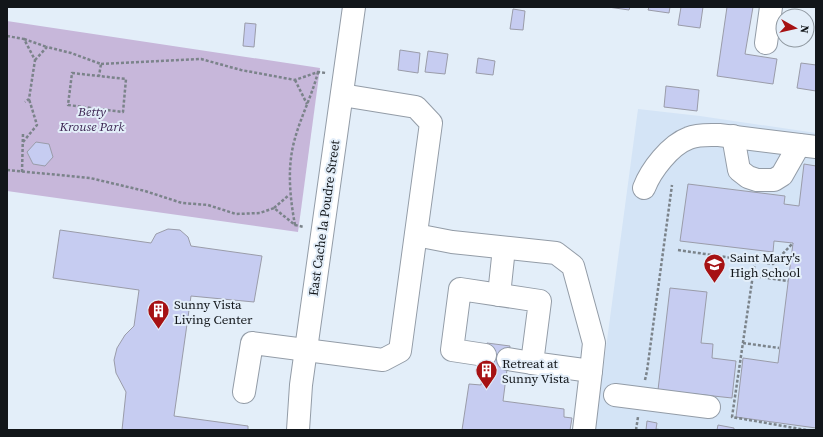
<svg xmlns="http://www.w3.org/2000/svg" width="823" height="437" viewBox="0 0 823 437" font-family="'Source Serif 4',serif">
	<style>
		.built { fill: #d4e4f6 }
		.green { fill: #c7b7da }
		.building { fill: #c6ccf1; stroke: #9a9ca9 }
		.lines { fill: none; stroke-linecap: round; stroke-linejoin: round }
		.minor-casing { stroke: #939ca7; stroke-width: 24 }
		.path { stroke: #7b838a; stroke-width: 2.5; stroke-dasharray: 3 2; stroke-linecap: butt }
		.minor { stroke: #fff; stroke-width: 22 }
		.labels { text-anchor: middle; dominant-baseline: central; stroke-width: 4; stroke-linejoin: round; paint-order: stroke }
		.park-label { font-size: 13px; font-style: italic; fill: #3b2451; stroke: #e3eef9 }
		.street-label { font-size: 13px; fill: #12161a; stroke: #e3eef9 }
		.poi-label { font-size: 13px; fill: #12161a; stroke: #e3eef9; text-anchor: start }
	</style>
	<rect width="100%" height="100%" fill="#e3eef9"/>
	<polygon class="built" points="638,109 700,116 816,133 816,430 595,430"/>
	<polygon class="green" points="7,21 320,68 298,232 7,191"/>
	<g class="building">
		<polygon points="608,7 630,7 629,10"/>
		<polygon points="649,7 670,7 669,13 648,10"/>
		<polygon points="681,7 703,7 700,28 678,25"/>
		<polygon points="727,7 753,7 745,54 777,59 773,84 717,76"/>
		<polygon points="513,9 525,11 523,30 510,29"/>
		<polygon points="245,23 256,24 254,47 243,46"/>
		<polygon points="400,50 420,53 418,73 398,70"/>
		<polygon points="428,51 448,54 445,74 425,72"/>
		<polygon points="478,58 495,61 493,75 476,73"/>
		<polygon points="801,63 816,65 816,91 797,88"/>
		<polygon points="666,86 699,90 697,111 664,107"/>
		<polygon points="36,142 49,144 53,157 45,166 33,164 27,152"/>
		<polygon points="804,164 816,166 816,428 736,417 743,358 778,363 793,243 774,241 773,252 680,241 688,184 785,196 784,204 799,206"/>
		<polygon points="168,229 180,230 188,237 191,246 262,256 254,302 191,296 174,416 248,426 248,430 122,430 126,392 116,373 114,360 117,348 125,335 134,326 139,290 53,278 60,230 151,243 156,234"/>
		<polygon points="670,288 707,292 701,343 713,344 712,358 736,361 732,398 658,390"/>
		<polygon points="487,343 510,346 503,401 564,409 564,417 572,418 570,430 462,430 469,384 481,385"/>
		<polygon points="647,421 657,423 656,429 663,430 646,430"/>
		<polygon points="718,425 734,428 734,430 717,430"/>
	</g>
	<g class="lines">
		<defs>
			<g id="minor">
				<polyline points="766,43 771,7"/>
				<polyline points="733,136 739,170 748,177 757,180 774,180 782,175 799,145"/>
				<path d="M644,188c7,-18 26,-43 45,-50 9,-4 21,-3 30,-3l97,12"/>
				<polyline points="416,235 452,242 556,253 573,266 594,343 591,371 532,363 540,301 460,289 452,350 485,355"/>
				<polyline points="499,295 504,248"/>
				<polyline points="508,359 532,363"/>
				<polyline points="244,392 252,343 383,360 400,351 431,123 416,107 342,95"/>
				<polyline points="615,395 709,407"/>
				<polyline points="298,430 301,385 354,7"/>
				<polyline points="584,430 591,371"/>
			</g>
		</defs>
		<use href="#minor" class="minor-casing"/>
		<g class="path">
			<polyline points="7,36 24,39 35,60 29,99 25,102"/>
			<polyline points="24,39 47,47"/>
			<polyline points="35,60 47,47 71,53 101,64 99,76"/>
			<polyline points="101,64 201,59 241,70 295,80 318,72 326,73"/>
			<polygon points="72,73 126,79 123,112 68,105"/>
			<polyline points="295,80 307,104"/>
			<polyline points="23,142 37,125 29,99"/>
			<polyline points="7,170 90,178 145,191 182,203 208,205 236,214 260,213 274,208 295,225 304,227"/>
			<polyline points="22,172 23,133"/>
			<polyline points="274,208 289,195"/>
			<path d="M295,225c-5,-27 -8,-56 -1,-83 6,-24 18,-46 24,-70"/>
			<polyline points="678,250 773,264 793,243"/>
			<polyline points="755,261 732,417 806,430"/>
			<polyline points="753,276 788,281"/>
			<polyline points="743,343 779,348"/>
			<polyline points="645,380 647,371 672,185"/>
			<polyline points="636,430 638,417"/>
		</g>
		<use href="#minor" class="minor"/>
	</g>
	<defs>
		<symbol id="school-pin" viewBox="-11 -11 22 30"><path d="M0 17L-7.5 6A9.5 9.5 0 1 1 7.5 6Z" fill="#a61113" stroke="#e3eef9"/><path d="M0-5L7-2L0 1L-7-2ZM-4 1L0 2.5L4 1V4Q0 6-4 4Z" fill="#fff"/></symbol>
		<symbol id="building-pin" viewBox="-11 -11 22 30"><path d="M0 17L-7.5 6A9.5 9.5 0 1 1 7.5 6Z" fill="#a61113" stroke="#e3eef9"/><path d="M-4-6H4V6H1V3H-1V6H-4ZM-2.5-4.3h1.7v1.8h-1.7ZM.8-4.3h1.7v1.8H.8ZM-2.5-1h1.7V.8h-1.7ZM.8-1h1.7V.8H.8Z" fill="#fff"/></symbol>
	</defs>
	<g fill-rule="evenodd">
		<use href="#school-pin" x="702" y="252" width="25" height="34"/>
		<use href="#building-pin" x="146" y="298" width="25" height="34"/>
		<use href="#building-pin" x="474" y="358" width="25" height="34"/>
	</g>
	<g class="labels">
		<g class="park-label">
			<text x="92" y="111">Betty<tspan x="92" dy="15">Krouse Park</tspan></text>
		</g>
		<g class="street-label">
			<text transform="translate(324 218) rotate(-82)">East Cache la Poudre Street</text>
		</g>
		<g class="poi-label">
			<text x="730" y="257">Saint Mary's<tspan x="730" dy="15">High School</tspan></text>
			<text x="174" y="304">Sunny Vista<tspan x="174" dy="15">Living Center</tspan></text>
			<text x="502" y="363">Retreat at<tspan x="502" dy="15">Sunny Vista</tspan></text>
		</g>
	</g>
	<rect width="823" height="437" fill="none" stroke="#12161a" stroke-width="16"/>
	<g transform="translate(795 28) rotate(98)"><circle r="19" fill="#e3eef9" stroke="#8f98a0"/>
	<path d="M0-3L7 15L0 10L-7 15Z" fill="#a61113"/>
	<text y="-6" font-size="11" font-weight="bold" text-anchor="middle" fill="#12161a">N</text>
	</g>
</svg>
